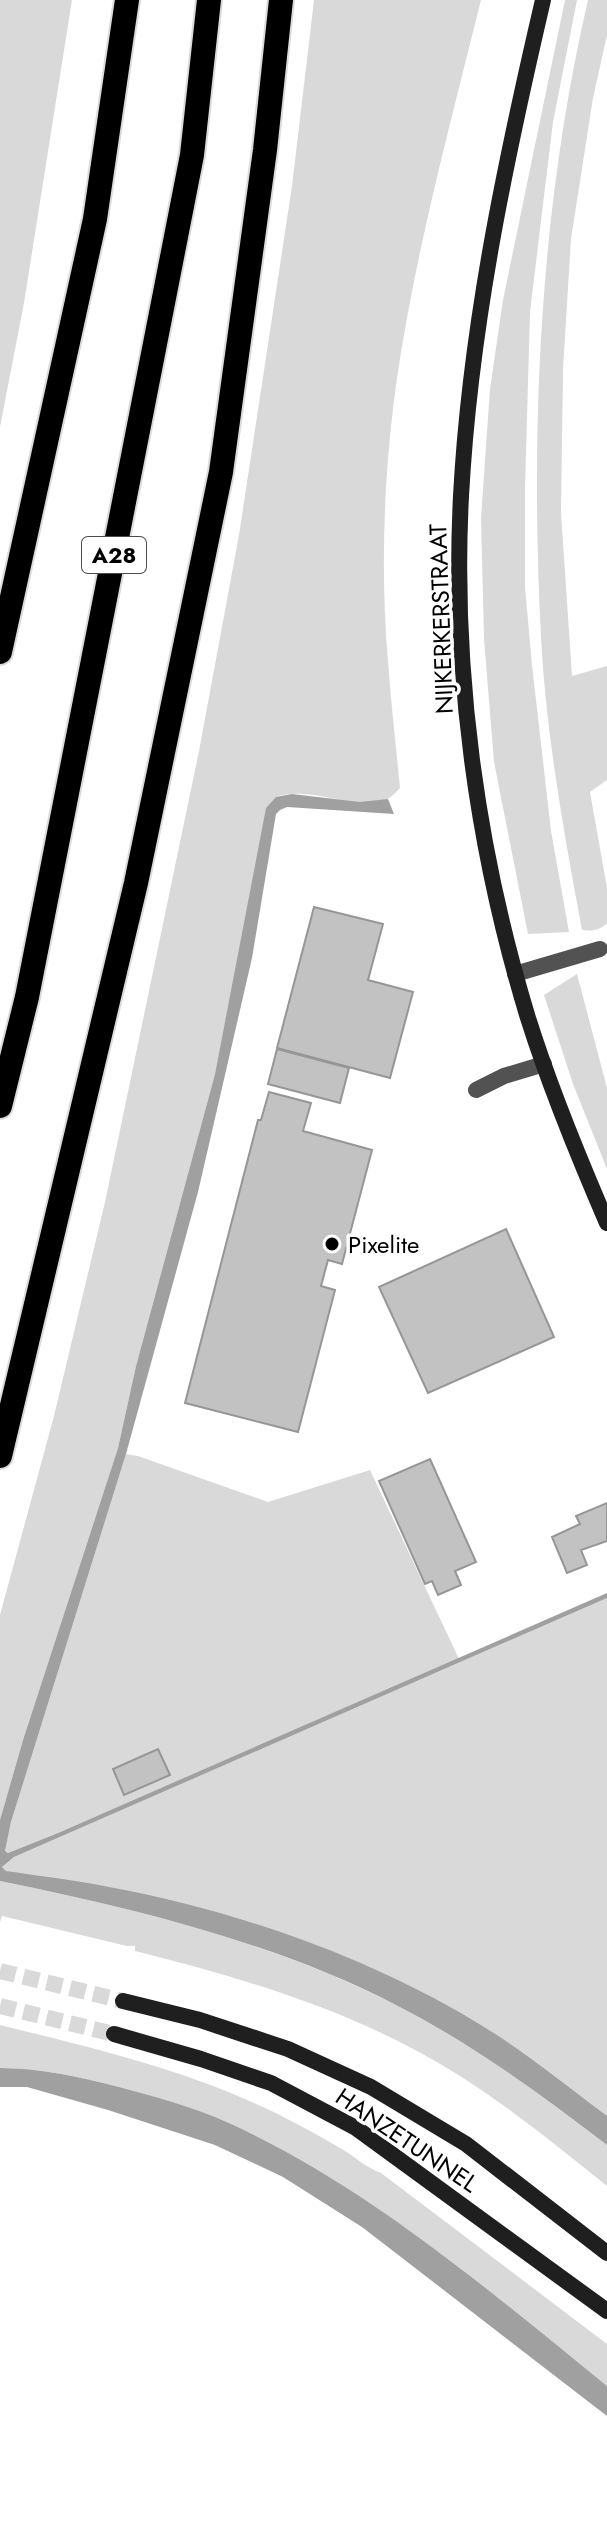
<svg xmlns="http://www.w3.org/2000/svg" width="607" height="2541" viewBox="0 0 607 2541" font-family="Jost,sans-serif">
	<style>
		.green { fill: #d9d9d9 }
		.water { fill: #a0a0a0 }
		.building { fill: #c2c2c2; stroke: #969696; stroke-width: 2 }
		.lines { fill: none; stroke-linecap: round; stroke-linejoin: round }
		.secondary-tunnel { stroke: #d9d9d9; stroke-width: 16; stroke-dasharray: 16 8; stroke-linecap: butt }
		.motorway-casing { stroke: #dbdbdb; stroke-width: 28 }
		.service { stroke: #525252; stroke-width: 16 }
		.secondary { stroke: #1f1f1f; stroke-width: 16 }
		.motorway { stroke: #000; stroke-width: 24 }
		.poi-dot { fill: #000; stroke: #fff; stroke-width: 3 }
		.labels { text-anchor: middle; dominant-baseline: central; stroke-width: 7; stroke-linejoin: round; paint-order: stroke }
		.shield { fill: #fff; stroke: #4c4c4c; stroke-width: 2 }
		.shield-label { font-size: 22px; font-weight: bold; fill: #000 }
		.street-label { font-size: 24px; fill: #000; stroke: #fff }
		.poi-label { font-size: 24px; fill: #000; stroke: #fff; text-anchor: start }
	</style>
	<rect width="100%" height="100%" fill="#fff"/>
	<g class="green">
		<polygon points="0,0 72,0 24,303 0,427"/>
		<path d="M314,0h167c-31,125 -65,250 -84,378 -13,92 -17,190 -9,283 3,42 8,85 12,127 -4,4 -9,10 -15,12 -35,10 -75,-15 -109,-3l-37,158 -24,119 -79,292 -18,82 -95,292 -23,80v-205l54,-199 51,-214 94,-451 40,-216 53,-349z"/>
		<polygon points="565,0 577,0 553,122 530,312 525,488 525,587 532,665 551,831 569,932 528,934 494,762 484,639 481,518 490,389 503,300"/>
		<path d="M588,0h19v35l-14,63 -22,141 -8,130 -2,144 11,163 35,-10v114l-17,12 17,96v35c-8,8 -15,8 -25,7 -18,-97 -36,-195 -41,-293 -11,-212 -1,-430 47,-637z"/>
		<polygon points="577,974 607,1088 607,1169 573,1084 544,995"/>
		<polygon points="126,1454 138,1456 268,1502 370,1470 459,1659 58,1833 8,1853 5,1851 11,1822"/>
		<polygon points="607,1598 607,2117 489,2030 436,2001 6,1871 2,1867 14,1857"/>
		<path d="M0,1881c133,27 273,61 394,123 77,39 145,89 213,141v41c-48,-38 -95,-77 -147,-110 -99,-63 -213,-97 -325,-125v-5h-8l-125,-30 -2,6z"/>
		<path d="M0,2025c85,21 171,41 252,77 32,14 63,31 93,49 11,7 24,18 36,22l226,171v42c-120,-95 -238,-199 -378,-263 -35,-16 -73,-26 -110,-36 -40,-10 -78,-19 -119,-19z"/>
	</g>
	<g class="water">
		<path d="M292,794l68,8 28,-3 6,15 -107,-7 -7,3 -4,4 -24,144 -54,234 -72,262 -115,368 -6,29 3,2 50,-20 549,-240v5l-593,259 -12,10 4,4c34,5 69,9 103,16 130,24 267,72 380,143 41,26 79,57 118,86v29c-68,-52 -136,-102 -213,-141 -120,-62 -262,-96 -394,-123v-61l23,-80 95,-292 18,-82 79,-292 51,-266 10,-11z"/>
		<path d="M0,2068c41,0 79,9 119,19 37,10 75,20 110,36 140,64 259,167 378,263v30l-245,-189 -79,-50 -68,-32 -107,-35 -81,-23h-27z"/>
	</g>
	<g class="building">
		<polygon points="314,907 383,924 368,980 413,992 390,1078 277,1048"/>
		<polygon points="277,1049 349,1068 340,1103 268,1084"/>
		<polygon points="269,1092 311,1103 303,1131 372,1150 342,1264 328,1260 321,1286 335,1290 298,1432 185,1403 258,1120 261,1120"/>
		<polygon points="506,1229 554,1337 428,1393 379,1287"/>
		<polygon points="430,1459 476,1562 455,1571 461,1585 438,1595 432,1581 425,1584 379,1481"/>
		<polygon points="607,1503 607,1541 581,1550 587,1565 567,1573 552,1537 580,1524 576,1516"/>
		<polygon points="158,1749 170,1775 124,1795 113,1769"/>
	</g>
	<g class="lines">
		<g class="secondary-tunnel">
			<polyline points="0,1971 123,2001"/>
			<polyline points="0,2006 114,2034"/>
		</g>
		<defs>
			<g id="motorway">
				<polyline points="0,652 95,219 127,0"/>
				<polyline points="0,1106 27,997 192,155 209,0"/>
				<polyline points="0,1456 136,883 221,472 265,150 281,0"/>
			</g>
		</defs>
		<use href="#motorway" class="motorway-casing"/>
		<g class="service">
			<polyline points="515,974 600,949"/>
			<polyline points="476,1090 504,1076 544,1064"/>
		</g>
		<g class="secondary">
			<path d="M543,0c-38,163 -73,328 -82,496 -9,175 16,355 67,522 22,70 50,138 79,205"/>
			<polyline points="123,2001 200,2020 288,2049 371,2087 466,2144 607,2253"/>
			<polyline points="114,2034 201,2059 271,2083 356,2128 607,2311"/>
		</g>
		<use href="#motorway" class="motorway"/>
	</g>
	<circle class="poi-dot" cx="332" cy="1244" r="8"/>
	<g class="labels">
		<rect class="shield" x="82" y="537" width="64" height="36" rx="6"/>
		<g class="shield-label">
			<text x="114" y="555">A28</text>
		</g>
		<g class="street-label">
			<text transform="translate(441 619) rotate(-92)">NIJKERKERSTRAAT</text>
			<text transform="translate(407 2140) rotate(34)">HANZETUNNEL</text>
		</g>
		<g class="poi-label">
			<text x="348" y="1244">Pixelite</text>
		</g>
	</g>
</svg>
